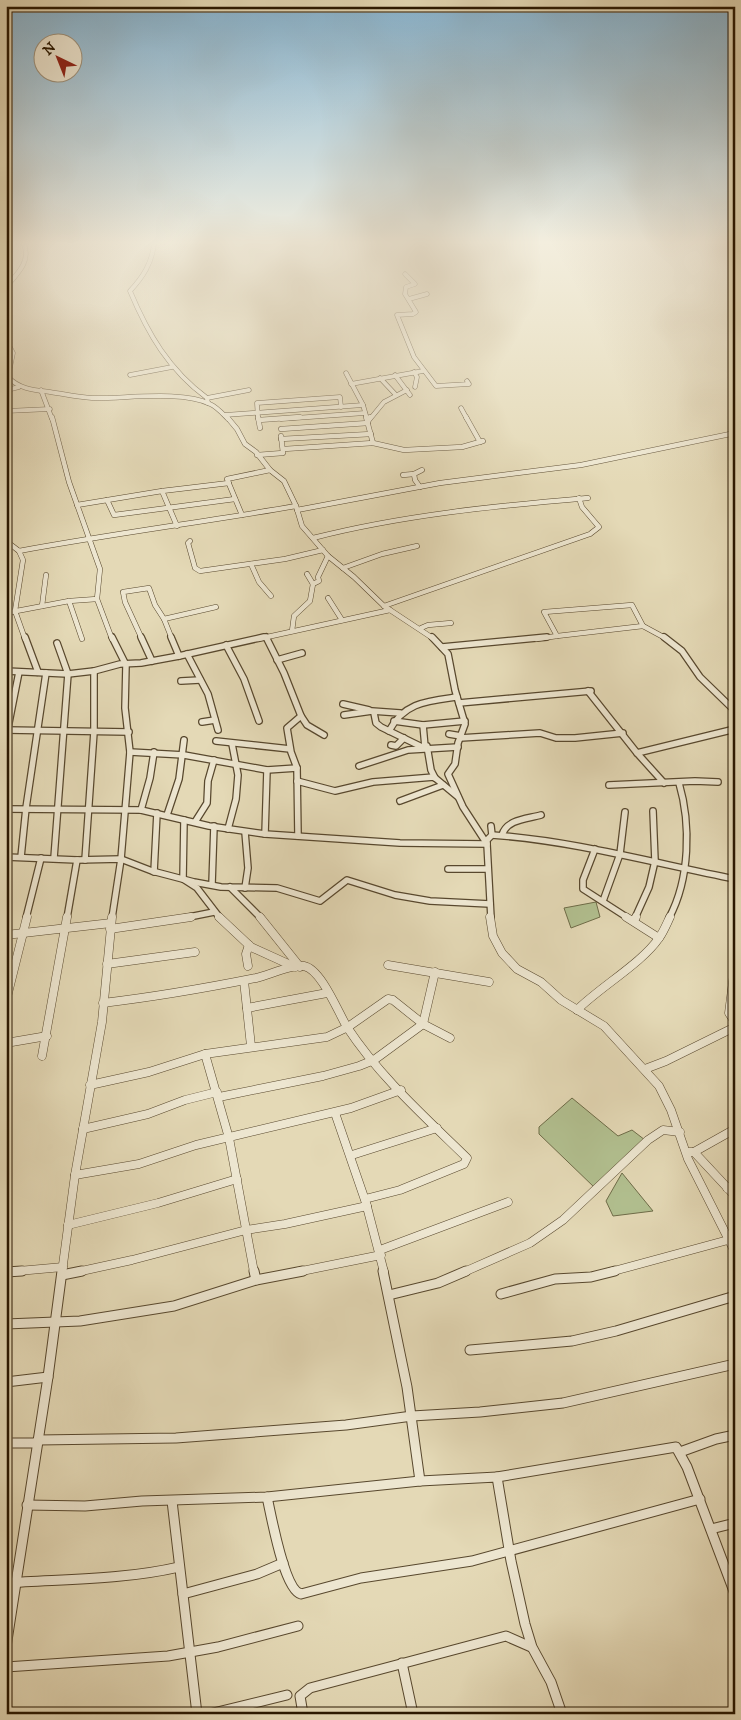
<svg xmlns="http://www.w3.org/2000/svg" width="741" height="1720" viewBox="0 0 741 1720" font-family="'IM FELL DW Pica',serif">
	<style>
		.green { fill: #b2c090; stroke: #6e6c48 }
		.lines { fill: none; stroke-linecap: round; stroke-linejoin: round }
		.minor-far4-casing { stroke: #58482e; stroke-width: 5 }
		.minor-far3-casing { stroke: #58482e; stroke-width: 5.5 }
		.minor-far2-casing { stroke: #58482e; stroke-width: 8 }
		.minor-far1-casing { stroke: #58482e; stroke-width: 9 }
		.minor-casing { stroke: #58482e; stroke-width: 11 }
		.minor-far4 { stroke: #ede6d0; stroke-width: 4 }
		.minor-far3 { stroke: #ede6d0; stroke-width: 4.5 }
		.minor-far2 { stroke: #ede6d0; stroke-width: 5.5 }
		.minor-far1 { stroke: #ede6d0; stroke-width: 8 }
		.minor { stroke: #ede6d0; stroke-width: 9 }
	</style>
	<rect width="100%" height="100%" fill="#e4d9b6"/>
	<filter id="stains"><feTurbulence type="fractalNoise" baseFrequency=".004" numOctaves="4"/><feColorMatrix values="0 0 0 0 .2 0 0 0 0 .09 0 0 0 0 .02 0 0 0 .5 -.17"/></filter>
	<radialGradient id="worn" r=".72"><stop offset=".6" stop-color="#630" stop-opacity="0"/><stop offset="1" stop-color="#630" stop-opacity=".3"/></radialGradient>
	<g class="green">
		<polygon points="596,902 600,917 571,928 564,908"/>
		<polygon points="572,1098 618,1136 632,1130 645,1140 595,1188 539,1134 539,1127"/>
		<polygon points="622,1173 653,1211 613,1216 606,1201"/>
	</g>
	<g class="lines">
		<defs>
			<g id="minor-far4">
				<path d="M154,244c-2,19 -11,33 -24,47 18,43 39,79 77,107l1,5"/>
				<polyline points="405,274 415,284 406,287 405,294 416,312 413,314 397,315 414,357 436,386 469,384 467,381"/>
				<path d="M6,287c11,-13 25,-25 18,-43"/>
				<polyline points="409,299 427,294"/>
				<path d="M6,340l7,13 -5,24c11,12 26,13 42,15 14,2 28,5 42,6 31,1 90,-8 118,6 7,3 12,9 18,15"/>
				<polyline points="414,372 417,377 415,387"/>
				<polyline points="346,373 363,405 367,419"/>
				<polyline points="130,375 172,367"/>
				<polyline points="395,375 410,395"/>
				<polyline points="380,378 396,395"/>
				<polyline points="351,384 423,371"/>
				<polyline points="41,390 52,419"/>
				<polyline points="6,397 11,389 19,387"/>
				<polyline points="207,398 249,390"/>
				<polyline points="461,408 467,419"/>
				<polyline points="6,411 50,409"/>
				<polyline points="225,415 363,405"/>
				<polyline points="258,419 257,403 340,397 341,407"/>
				<polyline points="281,419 365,413"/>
				<polyline points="370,419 384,402 407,390"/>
			</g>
			<g id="minor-far3">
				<polyline points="52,417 69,482 100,569 97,599 112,639"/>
				<polyline points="227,417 237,429 245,444 256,452 270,470 284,481 296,506 302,526 328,556 354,577 384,606 434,639"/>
				<polyline points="258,417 260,428"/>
				<polyline points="466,417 480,442"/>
				<polyline points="259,420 300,417"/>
				<polyline points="368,422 370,417"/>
				<polyline points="281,429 368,423"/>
				<polyline points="281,439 371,434"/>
				<polyline points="373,443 404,450 462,447 483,441"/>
				<polyline points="284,449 373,443 366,417"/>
				<polyline points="257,455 283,453 281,436"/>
				<polyline points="403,475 414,474"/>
				<polyline points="420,487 415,480 414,474 422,470"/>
				<polyline points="162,491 177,526"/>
				<polyline points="107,500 114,515 235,499"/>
				<polyline points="77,505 162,491 229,483"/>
				<polyline points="297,510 440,483 581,465 735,433"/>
				<polyline points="242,515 227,479 270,470"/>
				<path d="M313,538c90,-23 182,-32 275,-40"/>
				<path d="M6,541l13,10c92,-17 185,-29 277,-45"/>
				<polyline points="190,541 188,543 195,568 200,571 285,559 323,550"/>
				<polyline points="19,551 23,560 15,611 25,639"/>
				<polyline points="251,564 259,582 271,596"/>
				<polyline points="343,568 382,554 417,546"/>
				<polyline points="307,574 313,584"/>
				<polyline points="328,598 342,620"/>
				<polyline points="69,601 82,639"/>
				<polygon points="632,605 643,626 557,636 544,612"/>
				<polyline points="42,606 46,575"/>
				<polyline points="384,606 590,534 599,527 582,507 579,498"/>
				<polyline points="6,613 69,601 97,599"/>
				<polyline points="643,626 667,639"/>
				<polyline points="421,628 428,625 451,623"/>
				<polyline points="292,631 294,616 310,601 313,584 319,581 318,577 328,556"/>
				<polyline points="266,637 267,639"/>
				<polyline points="142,639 125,602 123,592 149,588 155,605 164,619"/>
				<polyline points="172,639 164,619 216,607"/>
				<polyline points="258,639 390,610"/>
				<polyline points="536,639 557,636"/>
			</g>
			<g id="minor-far2">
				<polyline points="25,637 38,672"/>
				<polyline points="141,637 152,661"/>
				<polyline points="171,637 179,656"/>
				<polyline points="266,637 284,673 301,716 307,725 324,735"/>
				<polyline points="432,637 448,654 455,690 465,724 458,743 455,764 448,774 463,807 487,844 491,918"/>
				<polyline points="664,637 682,651 700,677 735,711"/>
				<polyline points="226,645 244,679 259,721"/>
				<polyline points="442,647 547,637"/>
				<polyline points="187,654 208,694 218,730"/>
				<polyline points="277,660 302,653"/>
				<polyline points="6,671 68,674 94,671 120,664 141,663 179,656 264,637"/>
				<polyline points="181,681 200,680"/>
				<polyline points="588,691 637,753 664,783"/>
				<polyline points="459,703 591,691"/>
				<polyline points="343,704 369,710"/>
				<polyline points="374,713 376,723 381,727 422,747"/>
				<polyline points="344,715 372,711 400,713"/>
				<polyline points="394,721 423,725 465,721"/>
				<polyline points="202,722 215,720"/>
				<polyline points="423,725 425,747"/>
				<polyline points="6,730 129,732"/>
				<path d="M389,731c15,-29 39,-30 68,-34"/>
				<polyline points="449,734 461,736"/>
				<polyline points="6,738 19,672"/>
				<polyline points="460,738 540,733 556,738 575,738 623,733"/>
				<polyline points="216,741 290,749"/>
				<polyline points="391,745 396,746 404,738"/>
				<polyline points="427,746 431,770 435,778"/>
				<polyline points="130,752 184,755 267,770 297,768"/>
				<polyline points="637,753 735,729"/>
				<polyline points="359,766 408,750 458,747"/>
				<polyline points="297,781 335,791 373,782 434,777 458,797"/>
				<polyline points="609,785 695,781 718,782"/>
				<polyline points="400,801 443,785"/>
				<polyline points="6,809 141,810 209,826 265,834 400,843 487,844 487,840 492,835 491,826"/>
				<polyline points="141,810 150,778 154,752"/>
				<polyline points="167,815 179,779 184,740"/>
				<polyline points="184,820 183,879 197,888 220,918"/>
				<polyline points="195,822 207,803 208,781 214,760"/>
				<polyline points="228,829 236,799 238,775 232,744"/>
				<polyline points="245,832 248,868 245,888"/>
				<polyline points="265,834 267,770"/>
				<path d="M492,835c83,6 162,28 243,44"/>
				<path d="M502,835c5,-16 25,-16 39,-20"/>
				<polyline points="298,836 297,768 291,752 287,728 301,716"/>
				<polyline points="595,849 583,880 583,889 628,918"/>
				<polyline points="6,857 77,860 121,859 152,871 194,882 221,887 277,888 320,901 347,880 395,895 430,901 490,904"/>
				<polyline points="21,857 26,808 46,673"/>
				<polyline points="54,858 68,674 57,643"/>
				<polyline points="85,860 94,732 94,671"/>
				<polyline points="448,869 488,869"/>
				<polyline points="154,872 157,813"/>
				<polyline points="212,884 214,826"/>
				<polyline points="230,887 261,918"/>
				<polyline points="603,901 620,854 625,812"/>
				<polyline points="26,918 41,858"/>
				<polyline points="67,918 77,860"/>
				<polyline points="112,918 121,859 130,752 125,708 126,665 112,637"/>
				<polyline points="184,918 214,912"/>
				<polyline points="635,918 649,887 655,861 653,811"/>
				<path d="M669,918c21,-39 22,-94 10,-135"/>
			</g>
			<g id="minor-far1">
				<polyline points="219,917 251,947 295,967"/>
				<polyline points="260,917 300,967"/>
				<polyline points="490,917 493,936 502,953 517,969 541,982 561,1000 604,1026 659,1086 671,1110 688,1159 735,1252"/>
				<polyline points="626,917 659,938"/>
				<polyline points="634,921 636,917"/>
				<polyline points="110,929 191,917"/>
				<polyline points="6,935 111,923"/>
				<polyline points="107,964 195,952"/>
				<polyline points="388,965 489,982"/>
				<polyline points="248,966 246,954 249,945"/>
				<polyline points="735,966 729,1013 735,1022"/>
				<polyline points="244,981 251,1046"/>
				<polyline points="6,1001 27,917"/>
				<path d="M103,1003c51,-6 103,-15 153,-25 13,-3 36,-14 48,-12 17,3 34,46 43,61 32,49 78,90 120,131l-3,6 -64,26 -35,9"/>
				<polyline points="247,1008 327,993"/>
				<path d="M577,1010c23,-23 65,-47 82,-72 5,-7 8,-15 11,-21"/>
				<polyline points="6,1043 47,1036"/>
				<polyline points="205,1054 229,1138 254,1272"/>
				<polyline points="42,1056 67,917"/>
				<polyline points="645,1069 666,1061 735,1027"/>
				<polyline points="90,1085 149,1072 205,1054 327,1037 348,1027 388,999 393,1000 423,1024 450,1038"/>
				<polyline points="219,1097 323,1076 359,1066 374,1060 423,1024 435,972"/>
				<polyline points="335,1113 366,1203 384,1272"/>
				<polyline points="83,1129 148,1114 185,1100 217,1092"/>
				<polyline points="687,1152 694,1152 735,1196"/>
				<polyline points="694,1152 735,1129"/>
				<polyline points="352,1155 437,1128"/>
				<polyline points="75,1175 139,1164 196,1145 351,1108 401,1090"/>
				<polyline points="727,1188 735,1185"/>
				<polyline points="68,1225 158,1203 237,1179"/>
				<polyline points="380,1250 508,1202"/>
				<polyline points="7,1272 63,1267"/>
				<polyline points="62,1272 75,1175 102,1022 112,917"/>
				<polyline points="77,1272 132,1260 246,1230 285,1224 367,1206"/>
				<polyline points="297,1272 381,1255"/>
				<polyline points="464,1272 530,1243 563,1220 648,1140 663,1130 680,1132"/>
				<polyline points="610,1272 728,1240"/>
			</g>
			<g id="minor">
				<polyline points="254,1271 256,1280"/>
				<polyline points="383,1271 407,1387 420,1481"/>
				<polyline points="6,1272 22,1271"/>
				<polyline points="62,1275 82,1271"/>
				<polyline points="501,1294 555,1279 591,1277 615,1271"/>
				<polyline points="389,1295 438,1283 466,1271"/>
				<polyline points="6,1324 80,1321 174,1306 256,1280 303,1271"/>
				<polyline points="470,1350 572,1341 616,1331 735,1296"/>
				<polyline points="6,1382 48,1377"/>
				<polyline points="38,1440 176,1438 346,1425 412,1416 480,1412 563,1403 735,1364"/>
				<polyline points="6,1443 37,1443"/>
				<polyline points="680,1452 716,1439 735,1435"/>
				<polyline points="497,1477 676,1447 687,1467 735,1594"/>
				<path d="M267,1497c4,17 17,93 34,97l60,-16 111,-17 228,-62"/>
				<polyline points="172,1501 197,1714"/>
				<polyline points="27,1505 85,1506 142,1501 267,1497 420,1481 497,1477 511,1561 525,1624 532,1647 551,1682 562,1714"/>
				<polyline points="711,1529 735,1523"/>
				<path d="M6,1583c57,-4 117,-3 173,-16"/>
				<polyline points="183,1594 257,1574 283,1563"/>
				<polyline points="6,1647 48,1377 62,1271"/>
				<polyline points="402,1663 413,1714"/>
				<polyline points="6,1667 168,1656 218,1647 298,1626"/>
				<polyline points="209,1714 287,1695"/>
				<polyline points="303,1714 300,1696 310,1688 506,1636 531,1647"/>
			</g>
		</defs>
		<use href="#minor-far4" class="minor-far4-casing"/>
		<use href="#minor-far3" class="minor-far3-casing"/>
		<use href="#minor-far2" class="minor-far2-casing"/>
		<use href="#minor-far1" class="minor-far1-casing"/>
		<use href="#minor" class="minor-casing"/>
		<use href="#minor-far4" class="minor-far4"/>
		<use href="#minor-far3" class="minor-far3"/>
		<use href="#minor-far2" class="minor-far2"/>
		<use href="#minor-far1" class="minor-far1"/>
		<use href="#minor" class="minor"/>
	</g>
	<linearGradient id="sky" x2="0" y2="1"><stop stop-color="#87b6d4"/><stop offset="0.5" stop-color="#f3eede"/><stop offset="1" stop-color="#f3eede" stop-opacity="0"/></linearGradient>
	<rect width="741" height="485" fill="url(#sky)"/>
	<rect width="741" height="1720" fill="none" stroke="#e4d9b6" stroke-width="25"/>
	<rect x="8" y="8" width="726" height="1705" fill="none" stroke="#291700" stroke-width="2.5"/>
	<rect x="12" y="12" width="716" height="1695" fill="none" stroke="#291700"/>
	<g transform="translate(58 58) rotate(317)"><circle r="24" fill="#ede6d0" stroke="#9f937d"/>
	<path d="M0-4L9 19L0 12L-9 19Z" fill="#8f2418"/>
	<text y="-8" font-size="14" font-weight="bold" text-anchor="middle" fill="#291700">N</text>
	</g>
	<rect width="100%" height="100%" filter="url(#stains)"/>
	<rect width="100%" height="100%" fill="url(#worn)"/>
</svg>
